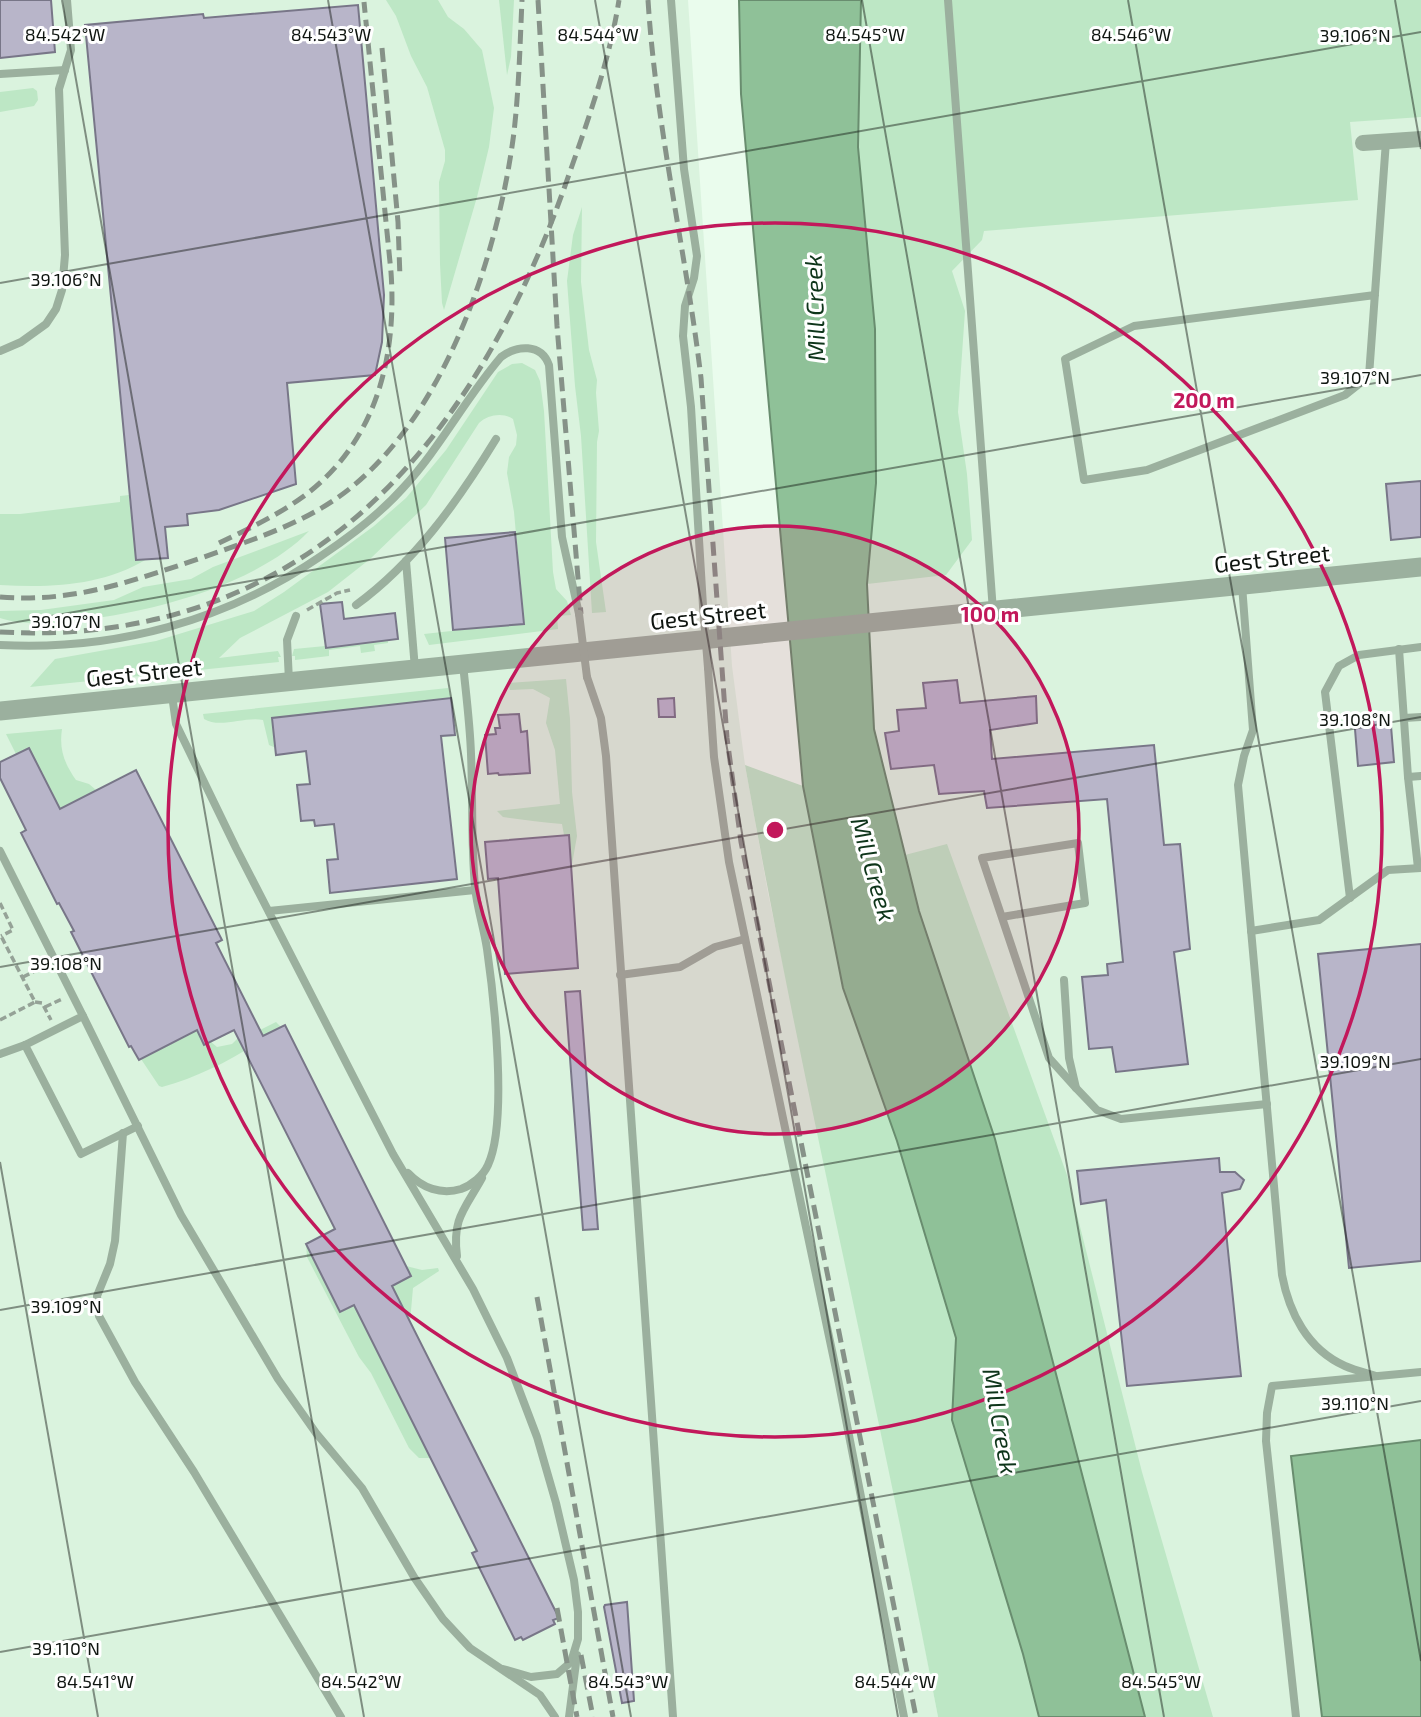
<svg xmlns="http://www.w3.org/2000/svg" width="1421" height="1717" viewBox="0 0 1421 1717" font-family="'Exo 2',sans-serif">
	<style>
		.built { fill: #daf3de }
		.green { fill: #bde7c5 }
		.water { fill: #8fc198; stroke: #698d6f; stroke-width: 2 }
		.building { fill: #b8b5c9; stroke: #787688; stroke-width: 2 }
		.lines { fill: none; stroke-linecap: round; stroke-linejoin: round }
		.path { stroke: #95a297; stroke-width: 3.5; stroke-dasharray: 7 3.5; stroke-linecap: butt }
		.service { stroke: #9bb09e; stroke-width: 8 }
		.minor { stroke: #9bb09e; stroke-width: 16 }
		.tertiary { stroke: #9bb09e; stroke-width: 19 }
		.rail { stroke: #869288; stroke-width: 5; stroke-dasharray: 14 7; stroke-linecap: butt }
		.service-bridge { stroke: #9bb09e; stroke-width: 8 }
		.ticks { fill: none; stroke: #0f1510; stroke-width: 2; stroke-opacity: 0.45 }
		.ring { fill: none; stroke: #c2185b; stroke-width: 3.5 }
		.labels { text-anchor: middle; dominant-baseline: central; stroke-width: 6; stroke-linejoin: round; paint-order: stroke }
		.street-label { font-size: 23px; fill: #0f1510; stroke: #fff }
		.water-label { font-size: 24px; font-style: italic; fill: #0e351a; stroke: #fff }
		.ticks-label { font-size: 18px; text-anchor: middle; fill: #0f1510; stroke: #fff; stroke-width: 6; stroke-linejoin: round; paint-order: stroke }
		.centre { fill: #c2185b; stroke: #fff; stroke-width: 3.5 }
		.ring-label { font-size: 21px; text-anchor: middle; font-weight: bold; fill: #c2185b; stroke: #fff; stroke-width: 6; stroke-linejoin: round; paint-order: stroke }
	</style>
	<rect width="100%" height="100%" fill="#eafced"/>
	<g class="built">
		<polygon points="0,0 688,0 732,666 745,765 768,893 907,1552 938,1717 0,1717"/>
		<polygon points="938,0 1421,0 1421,1717 1145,1717 1054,1370 919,911 874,729 867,584 876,483"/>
	</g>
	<g class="green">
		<polygon points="386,0 438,0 448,17 464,29 482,50 494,108 489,147 477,197 444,310 442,303 440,264 439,182 445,161 445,150 427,87 411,56 396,16"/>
		<polygon points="499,0 514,0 511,57 507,75"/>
		<polygon points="861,0 1421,0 1421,117 1350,122 1358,200 984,231 982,240 952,271 965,311 958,412 967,474 972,540 946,575 867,584 876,483 875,329 858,147"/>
		<polygon points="33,88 37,91 38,100 34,106 0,112 0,92"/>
		<polygon points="582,207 581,282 589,350 597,380 596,393 599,431 597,442 596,542 606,612 592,613 581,436 575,386 567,281 573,235"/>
		<path d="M522,363l13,7 5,11 4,30 9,161 3,17 11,12 4,14 -14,1 1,13 -129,16 -5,-11 100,-11 -10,-111 -7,-39 2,-16 7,-12 1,-10 -4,-16c-11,-7 -25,-4 -34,4l-53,82 -56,54 -42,33 -88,46 -21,20 59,-7 3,6h-3l1,5 -249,25 25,-28 101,-18 98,-30 30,-19 90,-66 32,-28 40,-48 52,-78 14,-8z"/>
		<path d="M129,495l7,64h11c-45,27 -96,29 -147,26v-71h20l100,-12v-6z"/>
		<path d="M309,531c-54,57 -179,88 -256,91 -19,1 -35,2 -53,-4v-7l41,-1 73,-10 29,-13 48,-8 22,-12z"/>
		<polygon points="388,640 388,643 374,645 375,651 361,653 360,646 329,650 329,656 295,660 295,656 292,656 294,649"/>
		<path d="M566,679l4,40 2,73 5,44 -6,34 -2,-35h-5l-2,-11c-20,-2 -39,-4 -59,-7l-6,-6 63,-7 -5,-54 -9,-27 4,-25 -17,-9 -23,1 -2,-7z"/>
		<path d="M448,688l3,10 -178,20 3,30 -7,-3 -6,-25c-18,-4 -43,9 -59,-1l-1,-5z"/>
		<path d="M62,729c-3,20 2,34 14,51l13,4 7,6 -16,9 9,20 -19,9 -41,-80 -13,6 -10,-20z"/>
		<path d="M745,765l58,21 40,202 54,153 59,197 -4,82 71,234 16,63h-101c-60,-318 -137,-633 -193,-952z"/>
		<path d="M96,832l108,212 6,-3 7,6 15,-3 6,-6 24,-4 -2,-4 16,-8 5,5c-37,26 -75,48 -119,60l-3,-1 -18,-27 35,-19z"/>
		<polygon points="947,844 1067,1175 1142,1472 1213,1717 1145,1717 995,1139 919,911 905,855"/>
		<polygon points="306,1244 340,1312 354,1305 431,1458 419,1458 409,1448 371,1373 359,1357 307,1257"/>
		<polygon points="406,1266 422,1270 438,1268 439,1271 413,1288 410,1322 392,1286 411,1276"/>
	</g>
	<g class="water">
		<polygon points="739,0 861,0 858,147 875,329 876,483 867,584 874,729 919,911 995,1139 1145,1717 1039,1717 1023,1654 952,1420 956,1338 897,1141 843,988 803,786 741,94"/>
		<polygon points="1421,1440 1421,1717 1322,1717 1291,1456"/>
	</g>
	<g class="building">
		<polygon points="0,0 51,0 55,52 0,58"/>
		<polygon points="358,5 384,295 382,342 375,375 287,383 296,484 219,510 187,514 188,525 165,527 168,558 136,560 85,25 203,14 204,18"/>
		<polygon points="1421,481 1421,537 1391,540 1386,484"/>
		<polygon points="515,532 524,624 453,630 445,538"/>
		<polygon points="342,602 344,619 395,613 398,639 326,648 320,604"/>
		<polygon points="957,680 960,703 1036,696 1037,723 990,730 992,759 1154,745 1164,845 1180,844 1190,949 1174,952 1188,1064 1116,1072 1112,1047 1089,1049 1082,977 1108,975 1107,964 1123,962 1107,799 987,808 984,791 939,794 934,765 891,769 885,733 899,731 897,710 926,708 923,683"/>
		<polygon points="451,698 455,735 441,736 457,879 330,893 327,860 338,859 334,824 315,826 314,820 301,821 297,785 310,784 306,751 276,755 272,718"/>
		<polygon points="674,698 675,717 659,717 658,699"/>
		<polygon points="519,714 521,732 527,731 530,773 499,775 498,773 488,774 485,735 496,734 495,728 500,728 498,715"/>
		<polygon points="1390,714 1394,762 1358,766 1354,717"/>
		<polygon points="29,748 60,809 136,770 222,940 216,943 263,1036 285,1025 411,1276 392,1286 559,1618 553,1620 555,1624 523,1640 521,1637 515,1640 472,1553 477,1551 354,1305 340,1312 306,1244 335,1229 234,1030 204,1045 197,1030 139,1060 131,1046 129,1047 71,932 74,931 59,903 57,904 21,833 26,830 0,778 0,762"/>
		<polygon points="569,835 578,968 505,974 498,878 488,879 485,842"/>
		<polygon points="1421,944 1421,1261 1349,1268 1318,954"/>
		<polygon points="580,991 598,1229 583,1230 565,992"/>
		<polygon points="1219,1158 1220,1172 1235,1172 1244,1180 1240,1189 1222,1193 1241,1376 1127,1386 1106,1200 1081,1204 1077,1171"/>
		<polygon points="627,1602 634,1701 622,1703 604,1607 605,1605"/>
	</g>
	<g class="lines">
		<g class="path">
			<polyline points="307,610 337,593 350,590"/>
			<polyline points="0,903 13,930 1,936"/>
			<polyline points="23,977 43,967"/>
			<polyline points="35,1002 42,1003 51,1020"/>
			<polyline points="45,1007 62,999"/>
			<polyline points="0,1020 35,1002 1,936"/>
		</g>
		<g class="service">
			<polyline points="671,0 684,169 697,256 694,278 685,306 683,336 691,407 703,606"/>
			<polyline points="948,0 993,611"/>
			<polyline points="0,74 65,70"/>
			<polyline points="1375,295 1134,326 1065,359 1084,480 1147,470 1345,395 1369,376 1386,141"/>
			<polyline points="0,351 21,342 46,324 56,309 62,290 65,255 59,89 71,50 67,0"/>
			<polyline points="406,561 415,669"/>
			<path d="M1242,585l11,145 -9,26 -6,29 44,490c7,37 25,74 63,91 9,4 21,7 31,10"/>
			<path d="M356,605c59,-43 102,-104 140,-166"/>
			<path d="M0,645c115,6 226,-24 321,-89 30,-20 58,-41 82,-68 37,-40 62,-89 98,-131 16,-12 40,-14 48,8l13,172 17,77"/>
			<polyline points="1399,649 1408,777 1421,776"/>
			<polyline points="708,668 714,757 729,862 838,1379 904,1717"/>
			<polyline points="587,677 601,718 606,756 673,1717"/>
			<polyline points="289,681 287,640 296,616"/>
			<polyline points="172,695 176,724 236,848 393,1154 473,1289 507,1358 537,1437 556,1503 574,1580 578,1612 578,1639 571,1662 557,1674 531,1677 503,1669"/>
			<polyline points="1404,718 1421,717"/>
			<polyline points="1408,777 1418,868"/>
			<polyline points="0,851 83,1016 25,1045 0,1054"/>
			<polyline points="1350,898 1325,692 1339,666 1359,655 1421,647"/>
			<polyline points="269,911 475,890"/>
			<polyline points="1002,917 1085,903 1078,843 982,858 1049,1058 1076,1088"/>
			<polyline points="1251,931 1319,920 1388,870 1421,868"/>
			<polyline points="620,975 680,967 715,947 745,939"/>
			<polyline points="1064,980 1069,1058 1076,1088 1097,1110 1121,1119 1267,1104"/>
			<polyline points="83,1016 181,1215 278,1379 316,1433 362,1488 414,1577 443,1619 470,1648 540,1695 555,1717"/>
			<polyline points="25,1045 81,1154 138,1126"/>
			<polyline points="123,1133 115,1241 110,1264 97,1296 99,1316 135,1382 194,1472 341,1717"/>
			<path d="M408,1173c14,15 33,22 53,16 11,-4 22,-13 27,-24 20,-43 6,-167 -1,-216 -3,-21 -10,-41 -12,-62 -4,-45 -2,-88 -4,-133 -1,-30 -5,-60 -8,-90"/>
			<path d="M457,1256c-5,-38 8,-47 25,-78"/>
			<polyline points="569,1717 577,1655"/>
			<polyline points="1296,1717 1266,1441 1267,1413 1272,1386 1421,1372"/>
		</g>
		<polyline class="minor" points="1363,143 1421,139"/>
		<polyline class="tertiary" points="0,711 1421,567"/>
		<g class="rail">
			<polyline points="538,0 557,326 581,614"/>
			<path d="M648,0c8,127 38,252 53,378l26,360 14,104 175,875"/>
			<polyline points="382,48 398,222 400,278"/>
			<path d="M219,543c29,-14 59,-28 85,-47 72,-54 93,-138 87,-224l-27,-270"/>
			<path d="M0,597c74,6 132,-16 201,-39 53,-19 107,-35 152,-72 95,-78 146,-235 161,-354 5,-44 6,-88 8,-132"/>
			<path d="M0,632c302,16 473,-185 566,-449 21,-60 43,-120 53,-183"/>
			<polyline points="537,1297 613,1717"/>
			<polyline points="557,1608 577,1717"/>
			<polyline points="581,1655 593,1717"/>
		</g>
		<g class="service-bridge">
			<polyline points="703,606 708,668"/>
			<polyline points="579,614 587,677"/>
		</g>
	</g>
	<path class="ticks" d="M62,0l302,1717M328,0l303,1717M595,0l303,1717M862,0l302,1717M1128,0l293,1661M1395,0l26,149M0,283l1421,-251M0,625l1421,-250M0,967l1421,-250M0,1162l98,555M0,1310l1421,-251M0,1652l1421,-251"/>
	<circle cx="775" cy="830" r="304" fill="#c2185b" fill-opacity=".12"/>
	<g class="ring">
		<circle cx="775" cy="830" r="304"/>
		<circle cx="775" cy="830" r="607"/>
	</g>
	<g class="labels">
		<g class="street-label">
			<text transform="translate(1272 558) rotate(-6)">Gest Street</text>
			<text transform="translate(708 615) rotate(-6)">Gest Street</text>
			<text transform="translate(144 672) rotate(-6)">Gest Street</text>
		</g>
		<g class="water-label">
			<text transform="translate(814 308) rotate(-92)">Mill Creek</text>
			<text transform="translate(874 869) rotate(74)">Mill Creek</text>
			<text transform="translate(1001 1421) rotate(80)">Mill Creek</text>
		</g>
	</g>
	<g class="ticks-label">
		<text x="65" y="41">84.542°W</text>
		<text x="331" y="41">84.543°W</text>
		<text x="598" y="41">84.544°W</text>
		<text x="865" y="41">84.545°W</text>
		<text x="1131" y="41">84.546°W</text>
		<text x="1355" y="42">39.106°N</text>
		<text x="66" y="286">39.106°N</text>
		<text x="1355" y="384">39.107°N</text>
		<text x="66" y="628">39.107°N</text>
		<text x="1355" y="726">39.108°N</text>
		<text x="66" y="970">39.108°N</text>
		<text x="1355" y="1068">39.109°N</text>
		<text x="66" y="1313">39.109°N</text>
		<text x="1355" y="1410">39.110°N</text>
		<text x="66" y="1655">39.110°N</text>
		<text x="95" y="1688">84.541°W</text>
		<text x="361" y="1688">84.542°W</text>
		<text x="628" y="1688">84.543°W</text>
		<text x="895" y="1688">84.544°W</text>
		<text x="1161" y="1688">84.545°W</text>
	</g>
	<circle cx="775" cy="830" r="10" class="centre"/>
	<g class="ring-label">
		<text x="1204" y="408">200 m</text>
		<text x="990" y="622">100 m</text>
	</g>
</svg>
